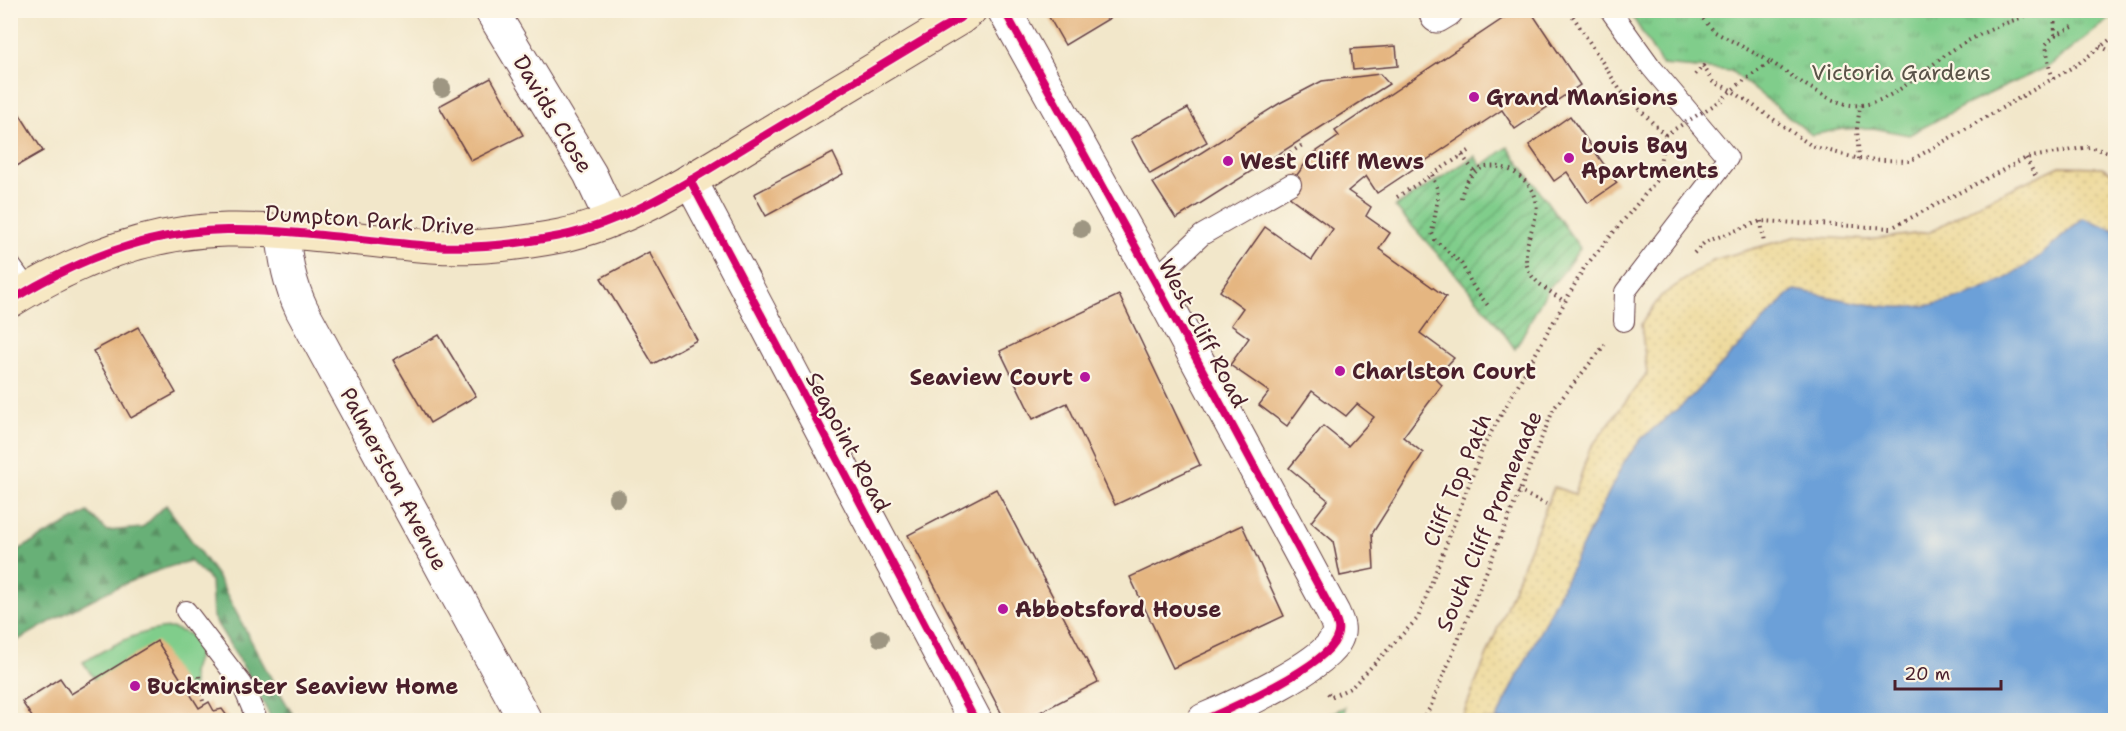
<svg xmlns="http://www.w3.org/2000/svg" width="2126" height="731" viewBox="0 0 2126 731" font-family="'Shantell Sans',sans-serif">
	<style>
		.grass { fill: #80cd8b; stroke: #65765b; stroke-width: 1.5 }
		.forest { fill: url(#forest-firs); stroke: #596851; stroke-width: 1.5 }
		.sand { fill: url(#sand-dots); stroke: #9c7c64; stroke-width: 1.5 }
		.park { fill: url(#park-tufts); stroke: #65765b; stroke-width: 1.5 }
		.garden { fill: url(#garden-furrows); stroke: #65765b; stroke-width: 1.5 }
		.water { fill: #6ca0d8; stroke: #5b6082; stroke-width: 1.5 }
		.building { fill: #e5b681 }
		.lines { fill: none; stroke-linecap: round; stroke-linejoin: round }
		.lane-casing { stroke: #633d43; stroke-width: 22 }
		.street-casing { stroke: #633d43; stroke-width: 35 }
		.secondary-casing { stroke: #633d43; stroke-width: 35 }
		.path { stroke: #633d43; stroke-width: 4; stroke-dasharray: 1.5 4.5; stroke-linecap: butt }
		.lane { stroke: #fff; stroke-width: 20 }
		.street { stroke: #fff; stroke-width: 33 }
		.secondary { stroke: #f7e8c3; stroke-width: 33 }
		.path-bridge { stroke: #633d43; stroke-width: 4; stroke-dasharray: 1.5 4.5; stroke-linecap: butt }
		.cycleway-casing { stroke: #fcf5e5; stroke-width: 11 }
		.cycleway { stroke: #d6006c; stroke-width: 8 }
		.tree { fill: #9e9682 }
		.poi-dot { fill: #b5179e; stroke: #fcf5e5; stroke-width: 2 }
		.labels { text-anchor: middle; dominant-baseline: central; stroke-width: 4.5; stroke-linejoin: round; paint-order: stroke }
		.park-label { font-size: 22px; fill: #5a5348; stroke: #fcf5e5 }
		.poi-label { font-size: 22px; font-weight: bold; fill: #4a1f2b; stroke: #fcf5e5; text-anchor: start }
		.street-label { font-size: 22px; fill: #4a1f2b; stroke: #fcf5e5 }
	</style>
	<defs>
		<pattern id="forest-firs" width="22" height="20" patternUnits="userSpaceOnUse" patternTransform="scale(1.5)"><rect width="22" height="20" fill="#68b077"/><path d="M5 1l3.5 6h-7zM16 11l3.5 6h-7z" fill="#588f62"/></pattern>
		<pattern id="sand-dots" width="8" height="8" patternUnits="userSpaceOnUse" patternTransform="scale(1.5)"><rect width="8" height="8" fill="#eeda9e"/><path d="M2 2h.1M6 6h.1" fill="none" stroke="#cebb88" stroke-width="1.8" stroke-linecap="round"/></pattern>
		<pattern id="park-tufts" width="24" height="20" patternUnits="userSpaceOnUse" patternTransform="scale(1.5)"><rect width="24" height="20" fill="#80cd8b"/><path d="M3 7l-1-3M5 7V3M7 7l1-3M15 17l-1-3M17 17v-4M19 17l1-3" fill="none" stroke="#6ba672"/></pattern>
		<pattern id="garden-furrows" width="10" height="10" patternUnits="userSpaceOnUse" patternTransform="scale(1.5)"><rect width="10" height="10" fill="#80cd8b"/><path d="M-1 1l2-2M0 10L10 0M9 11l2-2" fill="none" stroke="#6ba672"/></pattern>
	</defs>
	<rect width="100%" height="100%" fill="#fcf5e5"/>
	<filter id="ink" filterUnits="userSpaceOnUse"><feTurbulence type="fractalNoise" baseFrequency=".0167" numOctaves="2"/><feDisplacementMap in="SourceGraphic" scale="12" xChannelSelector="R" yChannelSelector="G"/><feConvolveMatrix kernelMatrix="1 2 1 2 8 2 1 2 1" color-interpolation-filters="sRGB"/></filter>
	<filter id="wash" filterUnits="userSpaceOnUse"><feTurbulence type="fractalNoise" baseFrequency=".008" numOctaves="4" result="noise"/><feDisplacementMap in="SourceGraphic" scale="24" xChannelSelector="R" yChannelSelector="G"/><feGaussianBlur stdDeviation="1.35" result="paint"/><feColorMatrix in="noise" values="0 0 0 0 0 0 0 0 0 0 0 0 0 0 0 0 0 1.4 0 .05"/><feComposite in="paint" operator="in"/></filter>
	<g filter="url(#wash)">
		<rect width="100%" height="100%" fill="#f2e7ca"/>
		<g class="grass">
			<path d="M172,628l19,7 11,9 -10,29 2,16 -5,4 -94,-13 -12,-18c29,-16 56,-33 89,-34z"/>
			<polygon points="1345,707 1344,720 1317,720"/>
		</g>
		<path class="forest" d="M166,505l51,71 49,93 30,51h-24l-20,-39 -39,-64 -2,-36 -21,-20c-65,16 -121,51 -179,83v-90l77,-42 19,19 35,-3z"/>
		<polygon class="sand" points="2060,166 2102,167 2115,175 2115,421 1684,720 1461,720 1554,487 1575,494 1589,450 1647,373 1641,324 1661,296 1713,260 1798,236 1868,240 1930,232 1982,202"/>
		<polygon class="park" points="2115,10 2115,15 2049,66 1967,104 1909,135 1873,128 1842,129 1812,135 1731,71 1662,65 1629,11"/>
		<path class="garden" d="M1508,147l72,101 -16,23 -16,18 -33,60c-35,-51 -79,-96 -120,-142l80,-51 6,10z"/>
		<path class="water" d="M2083,218l32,12v490h-619l128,-258 18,-24 44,-36 102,-107 7,-5c29,5 58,13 87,16 55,7 116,-17 159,-51 14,-11 28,-25 42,-37z"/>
		<g id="blocks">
			<g class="building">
				<polygon points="1045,10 1112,10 1115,15 1065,45"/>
				<polygon points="1516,10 1530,10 1580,85 1515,129 1502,110 1377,193 1366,176 1348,191 1371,207 1366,216 1390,233 1379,249 1446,297 1420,333 1454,358 1435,378 1442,385 1403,437 1423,453 1372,534 1374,569 1340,576 1333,541 1311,522 1328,500 1289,468 1323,426 1348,446 1374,417 1357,404 1346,416 1312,391 1287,426 1259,405 1269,392 1230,365 1249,338 1231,325 1243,308 1220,291 1265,227 1312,260 1333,229 1284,193 1307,161 1307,158 1339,136 1335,131"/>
				<polygon points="1396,46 1398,66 1353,70 1351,49"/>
				<polygon points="1380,74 1389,84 1176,219 1153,183 1280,103 1322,81"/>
				<polygon points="491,78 523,135 471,161 439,106"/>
				<polygon points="10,99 43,151 10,170"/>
				<polygon points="1188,108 1207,142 1150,174 1131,139"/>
				<polygon points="1570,116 1617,183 1588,203 1567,172 1554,181 1529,145"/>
				<polygon points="833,153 843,174 766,216 754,194"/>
				<polygon points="649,252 697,340 653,364 601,278"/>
				<polygon points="1119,295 1200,465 1115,505 1067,403 1033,419 1000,351"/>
				<polygon points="138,327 176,393 131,418 93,351"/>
				<polygon points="439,335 476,396 430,423 393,360"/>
				<polygon points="996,489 1098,682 1025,720 1005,720 908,535"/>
				<polygon points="1242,525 1284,616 1173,668 1130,577"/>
				<polygon points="157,641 199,708 209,702 214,711 222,709 230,720 34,720 22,702 60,678 71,694"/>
			</g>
		</g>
	</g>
	<g filter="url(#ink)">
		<use href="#blocks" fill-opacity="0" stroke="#633d43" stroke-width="1.5"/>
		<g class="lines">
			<defs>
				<g id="lane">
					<polyline points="1610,10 1651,67 1728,158 1625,292 1624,321"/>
					<polyline points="10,265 28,290"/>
					<polyline points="1154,280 1202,235 1291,184"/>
					<polyline points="186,611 242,684 257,720"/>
				</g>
				<g id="street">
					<polyline points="491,10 590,174 611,219"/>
					<path d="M1004,10l150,270 179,333c4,9 8,16 3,26 -11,27 -104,69 -132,81"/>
					<polyline points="1435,10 1437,16 1447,10"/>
					<polyline points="690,180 975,720"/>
					<path d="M282,231c4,30 7,52 20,79l223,410"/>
				</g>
				<path id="secondary" d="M10,301c67,-42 138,-70 217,-71 69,-1 137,11 205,16 42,3 86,-2 128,-10 71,-15 136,-59 197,-96 68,-41 136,-81 203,-122l10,-8"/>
			</defs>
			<use href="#lane" class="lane-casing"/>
			<use href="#street" class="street-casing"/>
			<use href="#secondary" class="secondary-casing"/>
			<g class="path">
				<path d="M1695,10l20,22 56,30c-17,12 -36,23 -49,38"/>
				<polyline points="2055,35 2075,26"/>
				<polyline points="2100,46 2116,54"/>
				<path d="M1771,62c20,13 57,41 81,43 37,4 76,-41 107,-59 27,-16 58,-29 90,-36"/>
				<polyline points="1695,75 1703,66 1714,82 1731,90 1812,146 1859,159 1910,161 2078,64 2116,35"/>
				<polyline points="2053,79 2049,66 2046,44 2055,35 2054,10"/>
				<polyline points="1462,155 1475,173"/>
				<polyline points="1285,156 1304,144"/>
				<polyline points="2026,158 2036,177"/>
				<polyline points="1859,159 1857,129 1860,105"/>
				<polyline points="1432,175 1437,188 1438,197 1432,233 1435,240 1461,263 1474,288 1490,308"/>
				<polyline points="1397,197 1469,151"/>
				<path d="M1461,198c2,-11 8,-24 19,-29 10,-5 27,-2 35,4 47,32 1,61 13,96 5,14 25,24 37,33"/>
				<polyline points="1761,221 1764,244"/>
				<polyline points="1694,253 1705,242 1761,221 1891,228 2026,158 2089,147 2116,154"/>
				<polyline points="1518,491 1546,504"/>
				<polyline points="199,676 200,690 204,705"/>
				<polyline points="1328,693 1331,697 1352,687 1418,618 1484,445 1584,268 1657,180 1665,135 1620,90 1569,10"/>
				<polyline points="1421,720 1430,708 1554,408 1607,342"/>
			</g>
			<use href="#lane" class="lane"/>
			<use href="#street" class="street"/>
			<use href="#secondary" class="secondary"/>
			<polyline class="path-bridge" points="1665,135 1722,100"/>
			<defs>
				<g id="cycleway">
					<path d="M1004,10l150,270 179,333c4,9 8,16 3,26 -11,27 -104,69 -132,81"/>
					<polyline points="690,180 975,720"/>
					<path d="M10,301c67,-42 138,-70 217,-71 69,-1 137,11 205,16 42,3 86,-2 128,-10 71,-15 136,-59 197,-96 68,-41 136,-81 203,-122l10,-8"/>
				</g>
			</defs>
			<use href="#cycleway" class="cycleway-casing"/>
			<use href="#cycleway" class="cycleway"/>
		</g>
		<g class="tree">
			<circle cx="442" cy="88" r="9"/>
			<circle cx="1081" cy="229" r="9"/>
			<circle cx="617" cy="498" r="9"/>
			<circle cx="880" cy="638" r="9"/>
		</g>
	</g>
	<g class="poi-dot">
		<circle cx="1474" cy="97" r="6"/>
		<circle cx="1569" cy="158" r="6"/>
		<circle cx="1228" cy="161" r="6"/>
		<circle cx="1340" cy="371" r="6"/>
		<circle cx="1085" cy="377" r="6"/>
		<circle cx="1003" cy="609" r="6"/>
		<circle cx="135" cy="686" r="6"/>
	</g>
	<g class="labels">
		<g class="park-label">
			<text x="1901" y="72">Victoria Gardens</text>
		</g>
		<g class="poi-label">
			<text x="1486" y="97">Grand Mansions</text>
			<text x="1581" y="145">Louis Bay<tspan x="1581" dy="25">Apartments</tspan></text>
			<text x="1240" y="161">West Cliff Mews</text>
			<text x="1352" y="371">Charlston Court</text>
			<text x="1073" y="377" text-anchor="end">Seaview Court</text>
			<text x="1015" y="609">Abbotsford House</text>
			<text x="147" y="686">Buckminster Seaview Home</text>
		</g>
		<g class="street-label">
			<text transform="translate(553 114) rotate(59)">Davids Close</text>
			<text transform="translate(370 220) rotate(4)">Dumpton Park Drive</text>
			<text transform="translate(1203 333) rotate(62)">West Cliff Road</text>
			<text transform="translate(848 442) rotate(62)">Seapoint Road</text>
			<text transform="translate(394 479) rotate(62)">Palmerston Avenue</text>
			<text transform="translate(1457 480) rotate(-67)">Cliff Top Path</text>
			<text transform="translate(1489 521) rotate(-67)">South Cliff Promenade</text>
		</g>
	</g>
	<rect width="2126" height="731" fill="none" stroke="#fcf5e5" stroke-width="36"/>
	<path d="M1895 680v9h106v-9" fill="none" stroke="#4a1f2b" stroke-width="3"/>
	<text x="1904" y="680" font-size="18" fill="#4a1f2b" stroke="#fcf5e5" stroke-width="4.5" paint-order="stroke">20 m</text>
</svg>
